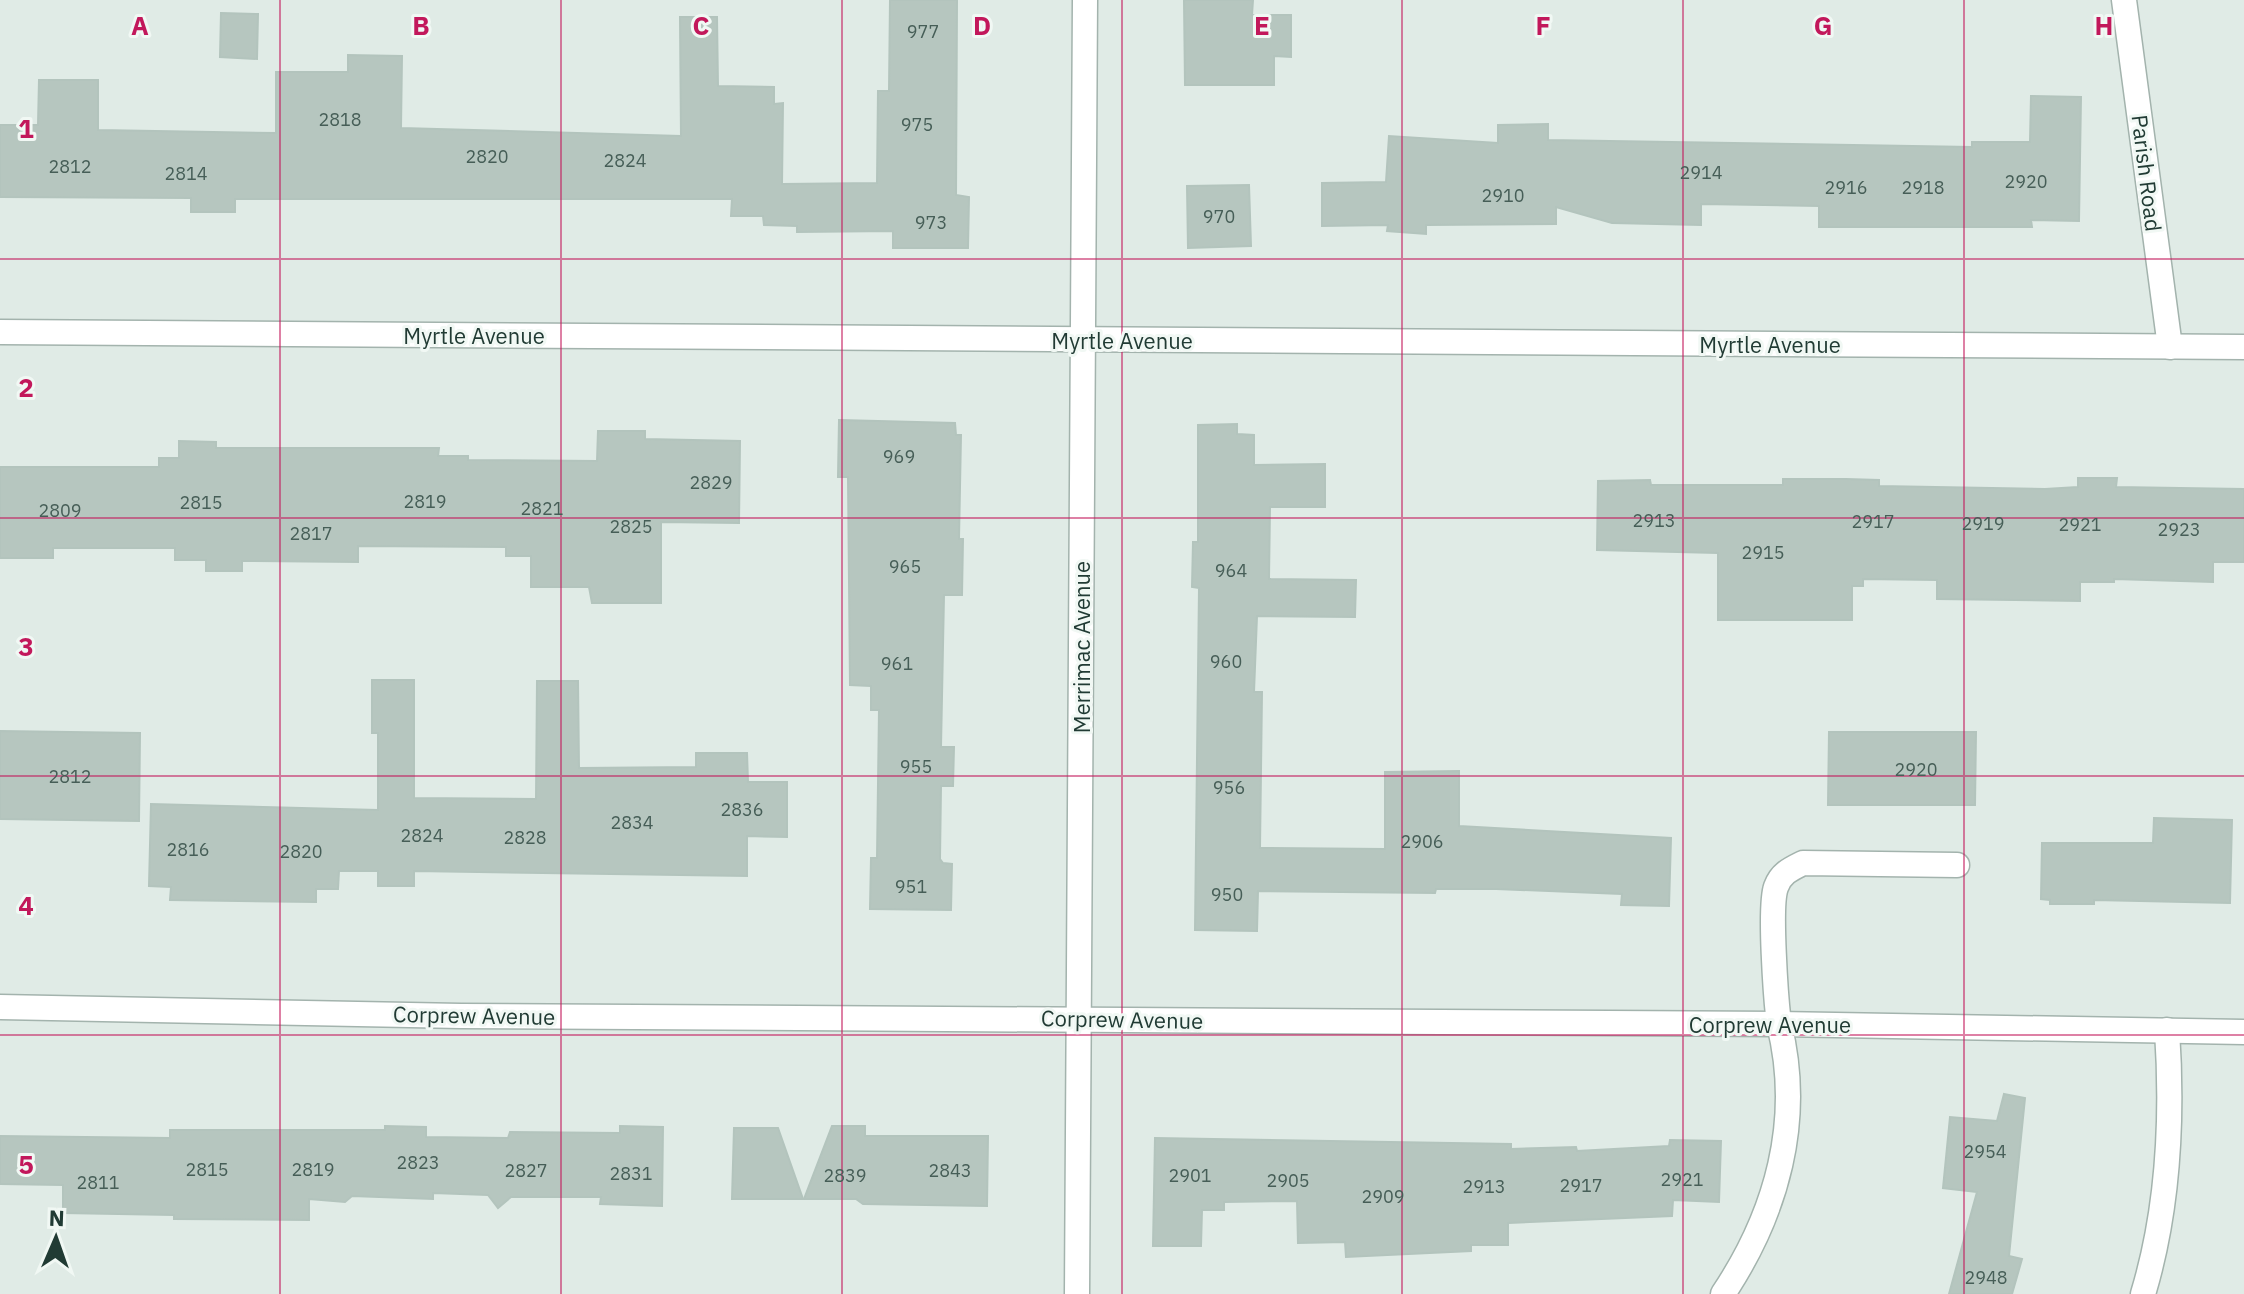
<svg xmlns="http://www.w3.org/2000/svg" width="2244" height="1294" viewBox="0 0 2244 1294" font-family="'IBM Plex Sans',sans-serif">
	<style>
		.building { fill: #b6c6bf; stroke: #b3c4bd; stroke-width: 2 }
		.lines { fill: none; stroke-linecap: round; stroke-linejoin: round }
		.service-casing { stroke: #a3b3ad; stroke-width: 27 }
		.minor-casing { stroke: #a3b3ad; stroke-width: 27 }
		.service { stroke: #fff; stroke-width: 24 }
		.minor { stroke: #fff; stroke-width: 24 }
		.grid { fill: none; stroke: #c2185b; stroke-width: 2; stroke-opacity: 0.55 }
		.labels { text-anchor: middle; dominant-baseline: central; stroke-width: 6; stroke-linejoin: round; paint-order: stroke }
		.number-label { font-size: 18px; fill: #465e57 }
		.street-label { font-size: 22px; fill: #213b34; stroke: #f1f8f4 }
		.grid-label { font-size: 26px; text-anchor: middle; font-weight: bold; fill: #c2185b; stroke: #f1f8f4; stroke-width: 6; stroke-linejoin: round; paint-order: stroke }
	</style>
	<rect width="100%" height="100%" fill="#e0ebe6"/>
	<g class="building">
		<polygon points="890,0 957,0 956,195 969,197 968,248 893,248 893,231 797,232 797,226 764,225 763,216 731,216 732,199 235,199 235,212 191,212 191,198 0,197 0,125 38,125 39,80 98,80 98,130 276,133 276,72 348,72 348,55 402,56 401,128 681,136 680,17 717,17 718,86 774,87 774,104 783,103 782,184 877,183 878,91 889,91"/>
		<polygon points="1184,0 1253,0 1252,15 1291,15 1291,57 1274,56 1274,85 1185,85"/>
		<polygon points="221,13 258,14 257,59 220,57"/>
		<polygon points="2031,96 2081,97 2079,221 2031,220 2032,227 1819,227 1819,206 1701,204 1701,225 1612,223 1556,207 1556,224 1426,225 1426,234 1387,231 1388,225 1322,226 1322,183 1386,182 1389,136 1498,143 1498,125 1548,124 1548,140 1972,147 1972,142 2030,142"/>
		<polygon points="1249,185 1251,246 1188,248 1187,186"/>
		<polygon points="839,420 955,423 956,435 961,435 959,539 963,539 962,595 944,595 941,747 954,747 953,786 941,786 940,859 943,863 952,864 951,910 870,909 871,858 877,858 879,710 871,710 871,686 850,685 848,477 838,477"/>
		<polygon points="1237,424 1237,434 1254,435 1254,465 1325,464 1325,507 1270,507 1269,579 1356,580 1355,617 1257,616 1254,692 1262,692 1260,848 1385,849 1385,772 1459,771 1459,826 1671,838 1669,906 1621,905 1622,894 1496,889 1436,889 1435,893 1258,891 1257,931 1195,930 1199,588 1192,587 1193,542 1198,542 1198,425"/>
		<polygon points="598,431 645,431 645,439 740,441 739,523 661,522 661,603 592,603 589,587 531,587 531,556 506,556 506,547 358,546 358,562 242,561 242,571 206,571 206,560 175,560 175,548 53,548 53,558 0,558 0,467 159,467 159,458 179,458 179,441 216,442 216,448 439,448 438,456 468,456 468,460 597,461"/>
		<polygon points="2078,478 2117,478 2116,487 2244,489 2244,562 2213,562 2213,582 2114,579 2114,582 2080,582 2080,601 1937,599 1937,580 1863,579 1863,586 1852,586 1852,620 1718,620 1718,553 1597,550 1598,481 1650,480 1651,485 1783,485 1783,479 1846,479 1879,480 1879,486 2045,489 2078,487"/>
		<polygon points="372,680 414,680 414,798 536,799 537,681 578,681 579,768 696,767 696,753 747,753 748,782 787,782 787,837 747,836 747,876 414,871 414,886 378,886 378,871 339,871 338,889 316,889 316,902 170,900 171,887 149,886 151,804 378,810 378,733 372,733"/>
		<polygon points="0,731 140,733 139,821 0,819"/>
		<polygon points="1829,732 1976,732 1975,805 1828,805"/>
		<polygon points="2154,818 2232,820 2230,903 2094,900 2094,904 2050,904 2050,900 2041,899 2042,843 2153,843"/>
		<polygon points="2004,1094 2025,1098 2009,1256 2022,1259 2012,1294 1949,1294 1977,1192 1943,1188 1950,1117 1997,1121"/>
		<polygon points="385,1126 426,1127 426,1137 508,1138 510,1132 620,1133 620,1126 663,1127 662,1206 600,1204 601,1197 511,1197 498,1208 488,1195 433,1193 433,1199 352,1196 345,1202 309,1199 309,1220 174,1219 174,1215 63,1213 63,1185 0,1184 0,1136 170,1138 170,1130 385,1130"/>
		<polygon points="832,1126 865,1126 865,1136 988,1136 987,1206 863,1204 856,1199 804,1199"/>
		<polygon points="734,1128 778,1128 803,1199 732,1199"/>
		<polygon points="1155,1138 1511,1144 1511,1149 1576,1147 1577,1151 1669,1146 1670,1140 1721,1141 1719,1202 1673,1200 1672,1216 1508,1223 1508,1245 1471,1245 1471,1251 1346,1257 1345,1242 1298,1243 1297,1201 1224,1202 1224,1210 1202,1210 1201,1246 1153,1246"/>
	</g>
	<g class="lines">
		<defs>
			<path id="service" d="M1779,1024c-3,-24 -10,-118 -3,-137 5,-14 15,-18 27,-24l154,2"/>
			<g id="minor">
				<polyline points="2124,0 2170,347"/>
				<polyline points="0,332 2244,347"/>
				<polyline points="0,1007 461,1016 1779,1024 2244,1032"/>
				<polyline points="1077,1294 1085,0"/>
				<path d="M1723,1294c54,-81 80,-174 56,-270"/>
				<path d="M2143,1294c26,-86 30,-175 24,-264"/>
			</g>
		</defs>
		<use href="#service" class="service-casing"/>
		<use href="#minor" class="minor-casing"/>
		<use href="#service" class="service"/>
		<use href="#minor" class="minor"/>
	</g>
	<path class="grid" d="M280,0v1294M561,0v1294M842,0v1294M1122,0v1294M1402,0v1294M1683,0v1294M1964,0v1294M0,259h2244M0,518h2244M0,776h2244M0,1035h2244"/>
	<g class="labels">
		<g class="number-label">
			<text x="923" y="31">977</text>
			<text x="340" y="119">2818</text>
			<text x="917" y="124">975</text>
			<text x="487" y="156">2820</text>
			<text x="625" y="160">2824</text>
			<text x="70" y="166">2812</text>
			<text x="1701" y="172">2914</text>
			<text x="186" y="173">2814</text>
			<text x="2026" y="181">2920</text>
			<text x="1846" y="187">2916</text>
			<text x="1923" y="187">2918</text>
			<text x="1503" y="195">2910</text>
			<text x="1219" y="216">970</text>
			<text x="931" y="222">973</text>
			<text x="899" y="456">969</text>
			<text x="711" y="482">2829</text>
			<text x="425" y="501">2819</text>
			<text x="201" y="502">2815</text>
			<text x="542" y="508">2821</text>
			<text x="60" y="510">2809</text>
			<text x="1654" y="520">2913</text>
			<text x="1873" y="521">2917</text>
			<text x="1983" y="523">2919</text>
			<text x="2080" y="524">2921</text>
			<text x="631" y="526">2825</text>
			<text x="2179" y="529">2923</text>
			<text x="311" y="533">2817</text>
			<text x="1763" y="552">2915</text>
			<text x="905" y="566">965</text>
			<text x="1231" y="570">964</text>
			<text x="1226" y="661">960</text>
			<text x="897" y="663">961</text>
			<text x="916" y="766">955</text>
			<text x="1916" y="769">2920</text>
			<text x="70" y="776">2812</text>
			<text x="1229" y="787">956</text>
			<text x="742" y="809">2836</text>
			<text x="632" y="822">2834</text>
			<text x="422" y="835">2824</text>
			<text x="525" y="837">2828</text>
			<text x="1422" y="841">2906</text>
			<text x="188" y="849">2816</text>
			<text x="301" y="851">2820</text>
			<text x="911" y="886">951</text>
			<text x="1227" y="894">950</text>
			<text x="1985" y="1151">2954</text>
			<text x="418" y="1162">2823</text>
			<text x="207" y="1169">2815</text>
			<text x="313" y="1169">2819</text>
			<text x="526" y="1170">2827</text>
			<text x="950" y="1170">2843</text>
			<text x="631" y="1173">2831</text>
			<text x="845" y="1175">2839</text>
			<text x="1190" y="1175">2901</text>
			<text x="1682" y="1179">2921</text>
			<text x="1288" y="1180">2905</text>
			<text x="98" y="1182">2811</text>
			<text x="1581" y="1185">2917</text>
			<text x="1484" y="1186">2913</text>
			<text x="1383" y="1196">2909</text>
			<text x="1986" y="1277">2948</text>
		</g>
		<g class="street-label">
			<text transform="translate(2147 173) rotate(83)">Parish Road</text>
			<text x="474" y="335">Myrtle Avenue</text>
			<text x="1122" y="340">Myrtle Avenue</text>
			<text x="1770" y="344">Myrtle Avenue</text>
			<text transform="translate(1081 647) rotate(-90)">Merrimac Avenue</text>
			<text transform="translate(474 1015) rotate(1)">Corprew Avenue</text>
			<text transform="translate(1122 1019) rotate(1)">Corprew Avenue</text>
			<text x="1770" y="1024">Corprew Avenue</text>
		</g>
	</g>
	<g class="grid-label">
		<text x="140" y="35">A</text>
		<text x="421" y="35">B</text>
		<text x="701" y="35">C</text>
		<text x="982" y="35">D</text>
		<text x="1262" y="35">E</text>
		<text x="1543" y="35">F</text>
		<text x="1823" y="35">G</text>
		<text x="2104" y="35">H</text>
		<text x="26" y="138">1</text>
		<text x="26" y="397">2</text>
		<text x="26" y="656">3</text>
		<text x="26" y="915">4</text>
		<text x="26" y="1174">5</text>
	</g>
	<g transform="translate(56 1238) rotate(2)" stroke="#f1f8f4" stroke-width="6" paint-order="stroke">
	<path d="M0-6L14 30L0 20L-14 30Z" fill="#213b34"/>
	<text y="-12" font-size="22" font-weight="bold" text-anchor="middle" fill="#213b34">N</text>
	</g>
</svg>
